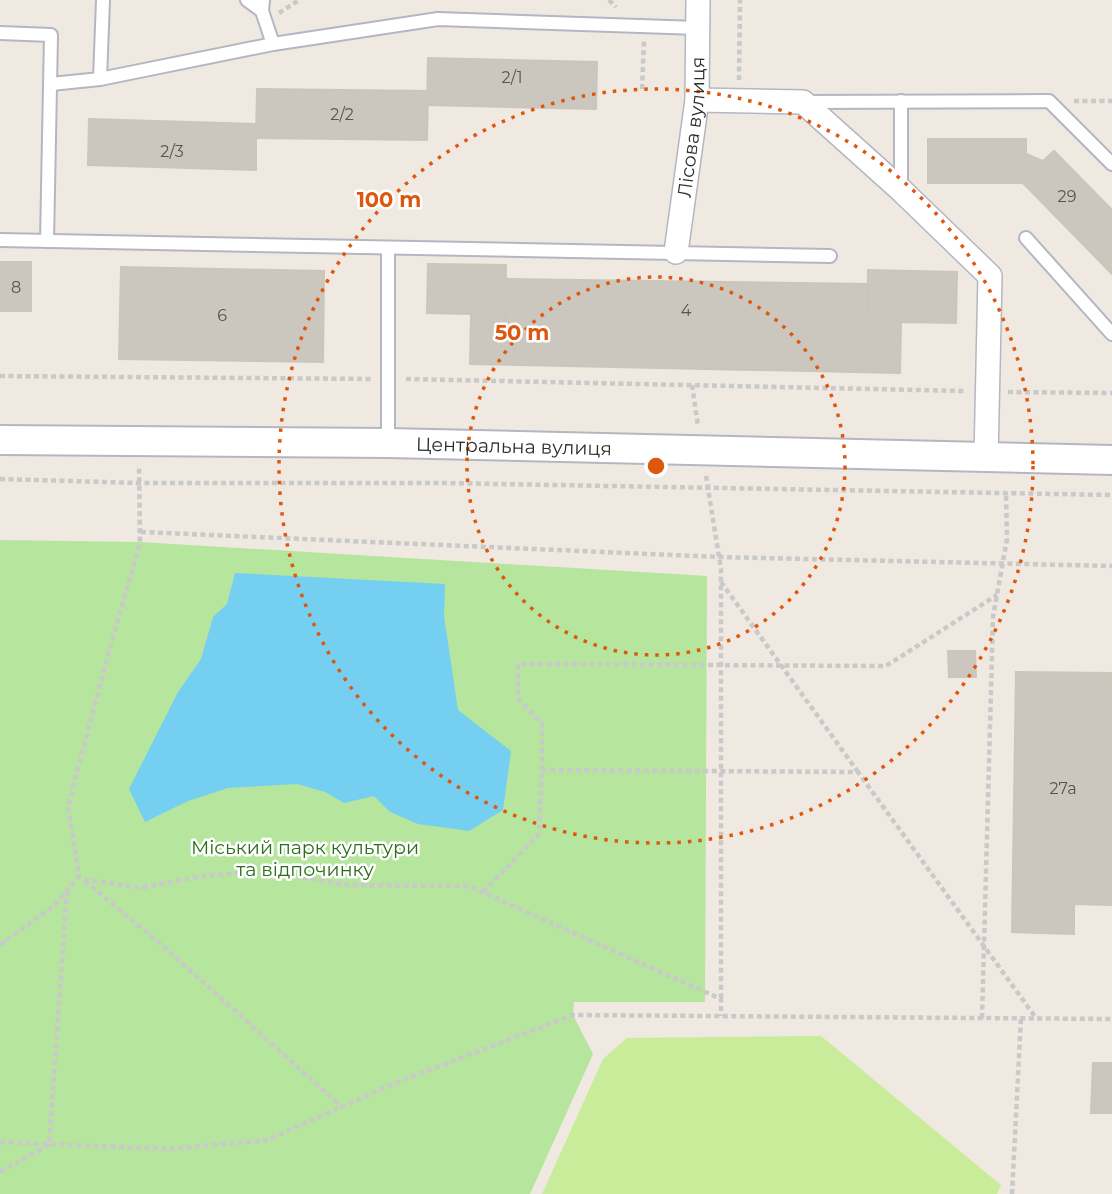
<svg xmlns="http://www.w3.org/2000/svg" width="1112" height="1194" viewBox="0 0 1112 1194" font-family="Montserrat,sans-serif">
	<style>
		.green { fill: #b6e59e }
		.pitch { fill: #c9ec9a }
		.water { fill: #75cff0 }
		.building { fill: #cbc7bf; stroke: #cbc5ba; stroke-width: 2 }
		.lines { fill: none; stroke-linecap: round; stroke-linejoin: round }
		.service-casing { stroke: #b4b7c1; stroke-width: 16 }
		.minor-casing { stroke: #b4b7c1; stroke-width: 26 }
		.tertiary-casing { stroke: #b4b7c1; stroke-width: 32 }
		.path { stroke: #c9c9c9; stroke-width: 4.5; stroke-dasharray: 5 3.5; stroke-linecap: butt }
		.service { stroke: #fff; stroke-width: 12 }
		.minor { stroke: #fff; stroke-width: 23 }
		.tertiary { stroke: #fff; stroke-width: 28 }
		.ring { fill: none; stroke: #df570e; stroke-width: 3.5; stroke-dasharray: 3.5 7 }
		.labels { text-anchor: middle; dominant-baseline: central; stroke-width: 5; stroke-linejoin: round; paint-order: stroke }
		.number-label { font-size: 16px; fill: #555452 }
		.street-label { font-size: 19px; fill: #2e2e2e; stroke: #fff }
		.park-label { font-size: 19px; fill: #2c6e1b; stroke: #fff }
		.centre { fill: #df570e; stroke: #fff; stroke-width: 3.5 }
		.ring-label { font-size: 21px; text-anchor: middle; font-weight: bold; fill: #df570e; stroke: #fff; stroke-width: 5; stroke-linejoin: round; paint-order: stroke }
	</style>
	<rect width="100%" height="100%" fill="#efe9e1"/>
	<polygon class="green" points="0,540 140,542 707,576 705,1002 574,1002 573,1015 593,1054 530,1194 0,1194"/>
	<polygon class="pitch" points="821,1036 1001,1185 997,1194 542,1194 603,1059 627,1038"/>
	<polygon class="water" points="235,573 445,584 444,616 458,710 511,751 503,810 469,831 418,824 390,812 374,796 344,803 325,792 297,784 228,788 188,801 145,822 129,789 178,692 201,659 213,617 227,604"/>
	<g class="building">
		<polygon points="428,58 597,62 596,109 427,105"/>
		<polygon points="257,89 428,91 427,140 256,138"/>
		<polygon points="89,119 256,124 256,170 88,165"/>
		<polygon points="928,139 1026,139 1026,154 1043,161 1054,151 1112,210 1112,274 1023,183 928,183"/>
		<rect x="0" y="262" width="31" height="49"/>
		<polygon points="428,264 506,265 505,335 867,340 868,270 957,272 956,323 901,322 900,373 470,364 471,314 427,313"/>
		<polygon points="121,267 324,271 323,362 119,359"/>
		<polygon points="506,279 868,284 867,340 505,335"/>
		<polygon points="948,651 975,651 976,677 949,677"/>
		<polygon points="1016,672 1112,673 1112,905 1074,904 1074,934 1012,932"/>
		<polygon points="1093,1063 1112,1063 1112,1113 1091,1113"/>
	</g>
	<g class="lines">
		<defs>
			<g id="service">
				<polyline points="247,0 262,11"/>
				<polyline points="263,0 262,11 273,44 438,19 698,28"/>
				<polyline points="0,33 51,35 47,241"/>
				<polyline points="100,79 103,0"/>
				<polyline points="51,84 100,79 273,44"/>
				<polyline points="803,102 1049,101 1112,164"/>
				<polyline points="901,190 901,101"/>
				<polyline points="1026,238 1112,334"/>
				<polyline points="0,240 830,256"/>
				<polyline points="388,443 388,249"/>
			</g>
			<g id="minor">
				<polyline points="697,100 803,102 901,190 990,276 986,458"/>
				<path id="s1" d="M676,252l21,-152 1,-100"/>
			</g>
			<g id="tertiary">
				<path id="s2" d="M0,440l388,3 724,17"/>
			</g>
		</defs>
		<use href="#service" class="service-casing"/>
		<use href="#minor" class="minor-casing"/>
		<use href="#tertiary" class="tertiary-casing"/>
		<g class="path">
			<polyline points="609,0 616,7"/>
			<polyline points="279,13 299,0"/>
			<polyline points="739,80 740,0"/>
			<polyline points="642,89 644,41"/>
			<polyline points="1074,101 1112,101"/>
			<polyline points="0,376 373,379"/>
			<polyline points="406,379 964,391"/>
			<polyline points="692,385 698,426"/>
			<polyline points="1008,392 1112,393"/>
			<polyline points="706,476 721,569 721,999"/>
			<polyline points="0,479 139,483 443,483 1112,495"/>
			<polyline points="141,532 719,557 1112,566"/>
			<polyline points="721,582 858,772"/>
			<polyline points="542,770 542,723 518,699 518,664 886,666 997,595"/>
			<polyline points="84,879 140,888 202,876 267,871 347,885 469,886 721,999 721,1016"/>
			<polyline points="85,881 163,946 342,1107"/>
			<polyline points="483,892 539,834 542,770 858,772 1036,1018"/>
			<polyline points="0,945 56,904 79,876 68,807 105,666 140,542 139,465"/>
			<polyline points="982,1018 993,617 1007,539 1006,494"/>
			<polyline points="0,1142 169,1149 267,1140 393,1084 573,1015 1112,1019"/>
			<polyline points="0,1172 49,1145 67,891"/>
			<polyline points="1012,1194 1021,1018"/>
		</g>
		<use href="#service" class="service"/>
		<use href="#minor" class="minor"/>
		<use href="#tertiary" class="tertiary"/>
	</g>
	<g class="ring">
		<circle cx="656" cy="466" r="189"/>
		<circle cx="656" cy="466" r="377"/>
	</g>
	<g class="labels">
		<g class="number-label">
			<text x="512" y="77">2/1</text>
			<text x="342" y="114">2/2</text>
			<text x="172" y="151">2/3</text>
			<text x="1067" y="196">29</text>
			<text x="16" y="287">8</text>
			<text x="686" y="310">4</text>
			<text x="222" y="315">6</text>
			<text x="1063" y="788">27а</text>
		</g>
		<g class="street-label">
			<text stroke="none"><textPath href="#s1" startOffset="126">Лісова вулиця</textPath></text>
			<text stroke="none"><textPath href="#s2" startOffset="514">Центральна вулиця</textPath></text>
		</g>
		<g class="park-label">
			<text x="305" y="847">Міський парк культури<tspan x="305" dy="22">та відпочинку</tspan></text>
		</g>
	</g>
	<circle cx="656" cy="466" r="10" class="centre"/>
	<g class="ring-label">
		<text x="389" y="207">100 m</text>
		<text x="522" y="340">50 m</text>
	</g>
</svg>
